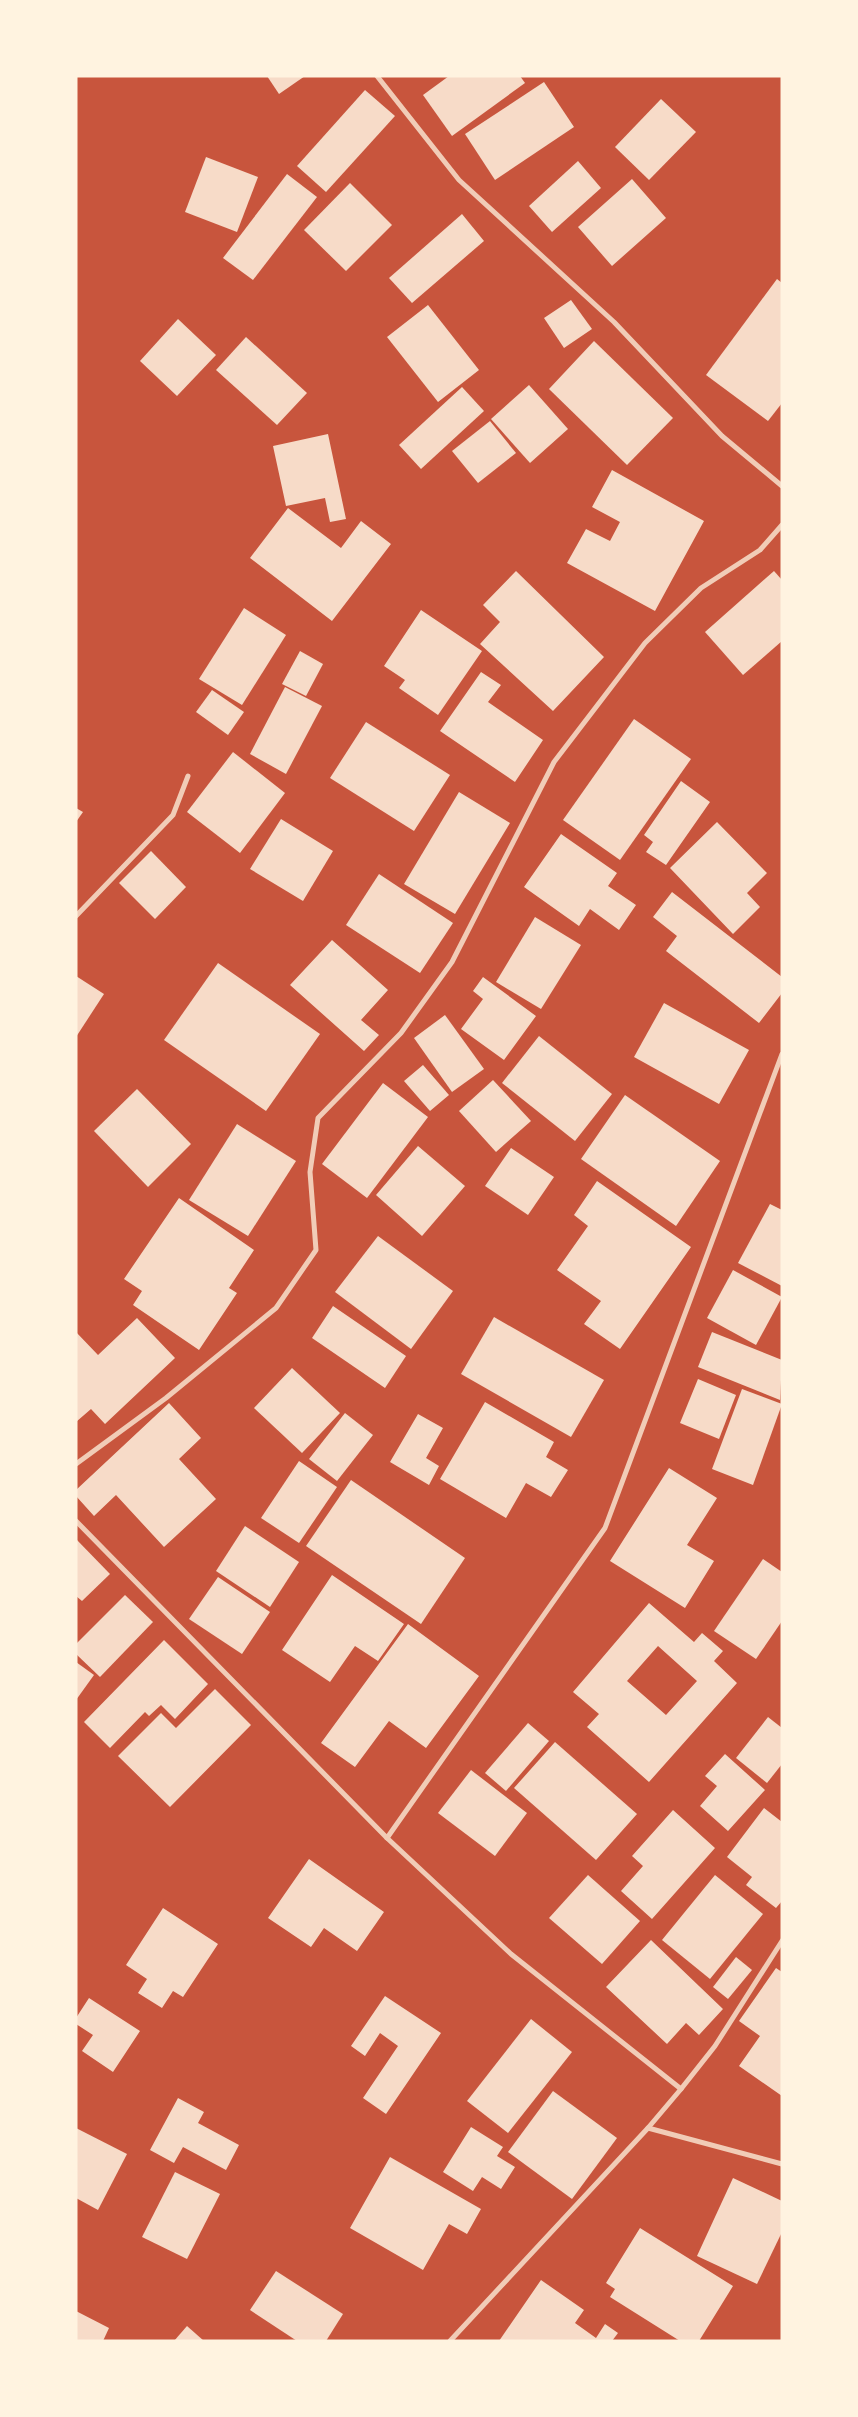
<svg xmlns="http://www.w3.org/2000/svg" width="858" height="2417" viewBox="0 0 858 2417" font-family="Ubuntu,sans-serif">
	<style>
		.building { fill: #f7dbc8; fill-rule: evenodd }
		.lines { fill: none; stroke-linecap: round; stroke-linejoin: round }
		.minor { stroke: #f1ccb7; stroke-width: 5 }
	</style>
	<rect width="100%" height="100%" fill="#c8553d"/>
	<g class="building">
		<polygon points="267,76 305,76 279,94"/>
		<polygon points="449,76 520,76 525,83 452,136 423,95"/>
		<polygon points="544,82 574,127 495,180 465,134"/>
		<polygon points="365,90 395,116 326,192 297,166"/>
		<polygon points="661,99 696,132 649,180 615,147"/>
		<polygon points="206,157 258,177 237,232 185,212"/>
		<polygon points="578,161 601,188 552,232 529,206"/>
		<polygon points="287,174 317,197 253,280 223,258"/>
		<polygon points="632,179 666,218 612,266 578,227"/>
		<polygon points="350,183 392,225 346,271 304,230"/>
		<polygon points="462,214 484,241 412,303 389,278"/>
		<polygon points="777,279 782,283 782,403 768,421 706,375"/>
		<polygon points="571,300 592,329 564,348 544,318"/>
		<polygon points="428,305 479,370 438,402 387,337"/>
		<polygon points="178,319 216,355 177,396 140,361"/>
		<polygon points="246,337 307,393 277,425 216,370"/>
		<polygon points="594,341 673,418 627,465 549,389"/>
		<polygon points="529,385 568,429 530,463 491,419"/>
		<polygon points="462,387 484,411 421,469 399,445"/>
		<polygon points="490,421 516,453 478,483 452,451"/>
		<polygon points="328,434 346,519 330,522 325,498 286,506 273,446"/>
		<polygon points="612,470 704,521 655,611 567,563 586,529 610,541 620,522 592,507"/>
		<polygon points="288,508 341,548 361,521 391,544 332,621 250,558"/>
		<polygon points="516,571 604,657 553,711 480,644 500,622 483,605"/>
		<polygon points="774,571 782,580 782,641 743,675 705,632"/>
		<polygon points="244,608 286,635 242,705 199,679"/>
		<polygon points="421,610 482,651 438,715 399,688 405,680 384,666"/>
		<polygon points="300,651 323,664 306,696 282,684"/>
		<polygon points="481,672 501,685 488,702 543,740 515,782 440,731"/>
		<polygon points="285,687 322,706 286,774 250,754"/>
		<polygon points="212,690 244,712 228,735 196,712"/>
		<polygon points="634,719 691,759 620,860 563,820"/>
		<polygon points="366,722 450,775 414,831 330,778"/>
		<polygon points="233,752 285,793 240,853 187,812"/>
		<polygon points="681,781 710,802 666,865 646,852 653,842 644,835"/>
		<polygon points="459,792 510,823 455,914 404,884"/>
		<polygon points="76,808 83,812 76,822"/>
		<polygon points="281,819 333,851 303,901 250,869"/>
		<polygon points="717,822 767,873 747,893 760,907 733,934 670,868"/>
		<polygon points="561,834 617,873 608,886 636,905 619,930 590,909 579,926 524,887"/>
		<polygon points="151,851 186,887 155,919 119,883"/>
		<polygon points="379,874 453,923 420,973 346,925"/>
		<polygon points="672,892 782,977 782,993 759,1023 666,951 677,936 653,917"/>
		<polygon points="535,917 581,945 541,1009 496,982"/>
		<polygon points="332,940 388,990 361,1020 379,1035 364,1051 290,985"/>
		<polygon points="218,963 320,1034 266,1111 164,1040"/>
		<polygon points="76,976 104,994 76,1037"/>
		<polygon points="483,977 536,1016 504,1060 461,1029 483,999 473,991"/>
		<polygon points="664,1003 749,1050 719,1104 634,1057"/>
		<polygon points="445,1015 484,1069 452,1092 414,1038"/>
		<polygon points="539,1036 612,1094 575,1141 502,1083"/>
		<polygon points="423,1065 449,1095 430,1111 404,1081"/>
		<polygon points="493,1080 531,1121 496,1152 459,1111"/>
		<polygon points="383,1083 428,1117 367,1198 322,1164"/>
		<polygon points="137,1089 191,1144 148,1187 94,1131"/>
		<polygon points="625,1095 720,1161 676,1226 581,1159"/>
		<polygon points="237,1124 296,1161 248,1236 189,1200"/>
		<polygon points="418,1146 465,1186 422,1236 376,1195"/>
		<polygon points="511,1148 554,1177 528,1215 485,1186"/>
		<polygon points="597,1181 691,1247 620,1349 584,1324 601,1301 557,1270 588,1226 574,1215"/>
		<polygon points="179,1198 254,1250 229,1288 237,1293 199,1350 133,1305 142,1291 124,1279"/>
		<polygon points="770,1204 782,1210 782,1286 738,1263"/>
		<polygon points="378,1236 453,1291 411,1349 335,1292"/>
		<polygon points="733,1270 782,1297 756,1345 707,1318"/>
		<polygon points="333,1306 406,1356 385,1388 312,1338"/>
		<polygon points="494,1317 604,1380 571,1437 461,1374"/>
		<polygon points="137,1318 175,1358 105,1424 91,1409 76,1422 76,1332 98,1355"/>
		<polygon points="712,1332 782,1360 780,1400 698,1367"/>
		<polygon points="292,1368 340,1413 302,1453 254,1408"/>
		<polygon points="698,1379 736,1395 719,1439 680,1423"/>
		<polygon points="742,1389 782,1404 753,1485 712,1469"/>
		<polygon points="485,1402 554,1442 546,1457 568,1470 551,1497 526,1483 506,1518 440,1479"/>
		<polygon points="169,1403 201,1438 179,1459 216,1499 164,1547 116,1495 94,1516 76,1496 76,1490"/>
		<polygon points="345,1413 373,1435 337,1481 309,1459"/>
		<polygon points="418,1414 443,1428 426,1458 439,1466 429,1485 390,1462"/>
		<polygon points="299,1461 337,1487 299,1543 261,1518"/>
		<polygon points="669,1468 717,1498 687,1545 714,1561 685,1608 610,1561"/>
		<polygon points="351,1480 465,1558 421,1624 306,1546"/>
		<polygon points="245,1526 299,1562 270,1607 216,1571"/>
		<polygon points="76,1539 110,1574 82,1601 76,1596"/>
		<polygon points="763,1559 782,1572 782,1621 756,1659 714,1631"/>
		<polygon points="332,1575 404,1624 378,1661 355,1646 330,1682 282,1650"/>
		<polygon points="218,1577 270,1612 242,1654 189,1619"/>
		<polygon points="125,1595 153,1622 100,1677 76,1654 76,1644"/>
		<path d="M649,1603l45,39 8,-9 21,18 -9,10 23,22 -88,99 -62,-55 12,-13 -26,-22zM658,1646l39,35 -31,34 -39,-34z"/>
		<polygon points="408,1624 479,1676 426,1748 389,1721 355,1767 321,1743"/>
		<polygon points="164,1640 208,1684 175,1719 161,1705 149,1716 145,1712 110,1748 84,1722"/>
		<polygon points="76,1662 94,1675 76,1700"/>
		<polygon points="215,1689 251,1725 170,1807 118,1756 161,1713 176,1728"/>
		<polygon points="768,1717 782,1728 782,1764 767,1783 736,1758"/>
		<polygon points="528,1723 549,1741 506,1791 485,1773"/>
		<polygon points="555,1742 637,1814 596,1860 514,1788"/>
		<polygon points="725,1754 765,1790 728,1831 700,1806 717,1786 705,1776"/>
		<polygon points="471,1770 527,1813 495,1856 438,1813"/>
		<polygon points="764,1808 782,1822 782,1901 776,1908 746,1885 752,1877 727,1857"/>
		<polygon points="673,1810 715,1848 652,1919 621,1891 643,1866 632,1856"/>
		<polygon points="309,1859 384,1912 357,1951 324,1928 311,1947 268,1918"/>
		<polygon points="588,1875 640,1921 602,1964 549,1918"/>
		<polygon points="715,1875 763,1914 710,1979 662,1940"/>
		<polygon points="163,1908 218,1944 183,1997 173,1991 162,2008 138,1993 147,1979 126,1965"/>
		<polygon points="651,1940 723,2009 699,2035 686,2023 667,2044 606,1987"/>
		<polygon points="736,1957 752,1970 728,1999 713,1987"/>
		<polygon points="776,1968 782,1972 782,2096 739,2066 760,2036 739,2021"/>
		<polygon points="385,1996 441,2033 386,2114 363,2098 398,2046 380,2033 365,2056 351,2046"/>
		<polygon points="89,1998 140,2031 113,2072 82,2051 93,2035 76,2024 76,2018"/>
		<polygon points="531,2019 572,2052 508,2133 467,2101"/>
		<polygon points="553,2091 617,2138 572,2199 508,2152"/>
		<polygon points="178,2098 204,2112 198,2123 239,2145 226,2170 183,2147 174,2163 150,2150"/>
		<polygon points="471,2127 503,2147 497,2156 515,2167 501,2189 482,2177 473,2191 443,2172"/>
		<polygon points="76,2128 127,2154 98,2210 76,2198"/>
		<polygon points="390,2157 481,2209 467,2234 449,2224 423,2270 350,2228"/>
		<polygon points="175,2172 220,2194 187,2259 142,2237"/>
		<polygon points="733,2178 782,2201 782,2232 757,2284 697,2256"/>
		<polygon points="640,2228 733,2286 699,2341 680,2341 610,2297 615,2289 606,2283"/>
		<polygon points="276,2271 343,2314 326,2341 297,2341 250,2310"/>
		<polygon points="541,2280 584,2310 575,2323 596,2338 605,2324 618,2333 612,2341 499,2341"/>
		<polygon points="76,2311 109,2328 103,2341 76,2341"/>
		<polygon points="187,2326 204,2341 174,2341"/>
	</g>
	<g class="lines">
		<g class="minor">
			<polyline points="377,76 459,180 614,322 722,436 782,486"/>
			<polyline points="76,916 173,815 188,776"/>
			<polyline points="76,1464 166,1398 276,1308 316,1250 310,1172 318,1118 401,1033 452,962 554,762 645,643 701,588 760,550 782,525"/>
			<polyline points="76,1521 387,1838 511,1954 681,2089 648,2128 782,2164"/>
			<polyline points="387,1838 605,1528 782,1054"/>
			<polyline points="681,2089 715,2046 782,1941"/>
			<polyline points="450,2341 648,2128"/>
		</g>
	</g>
	<rect width="858" height="2417" fill="none" stroke="#fff3e0" stroke-width="155"/>
</svg>
